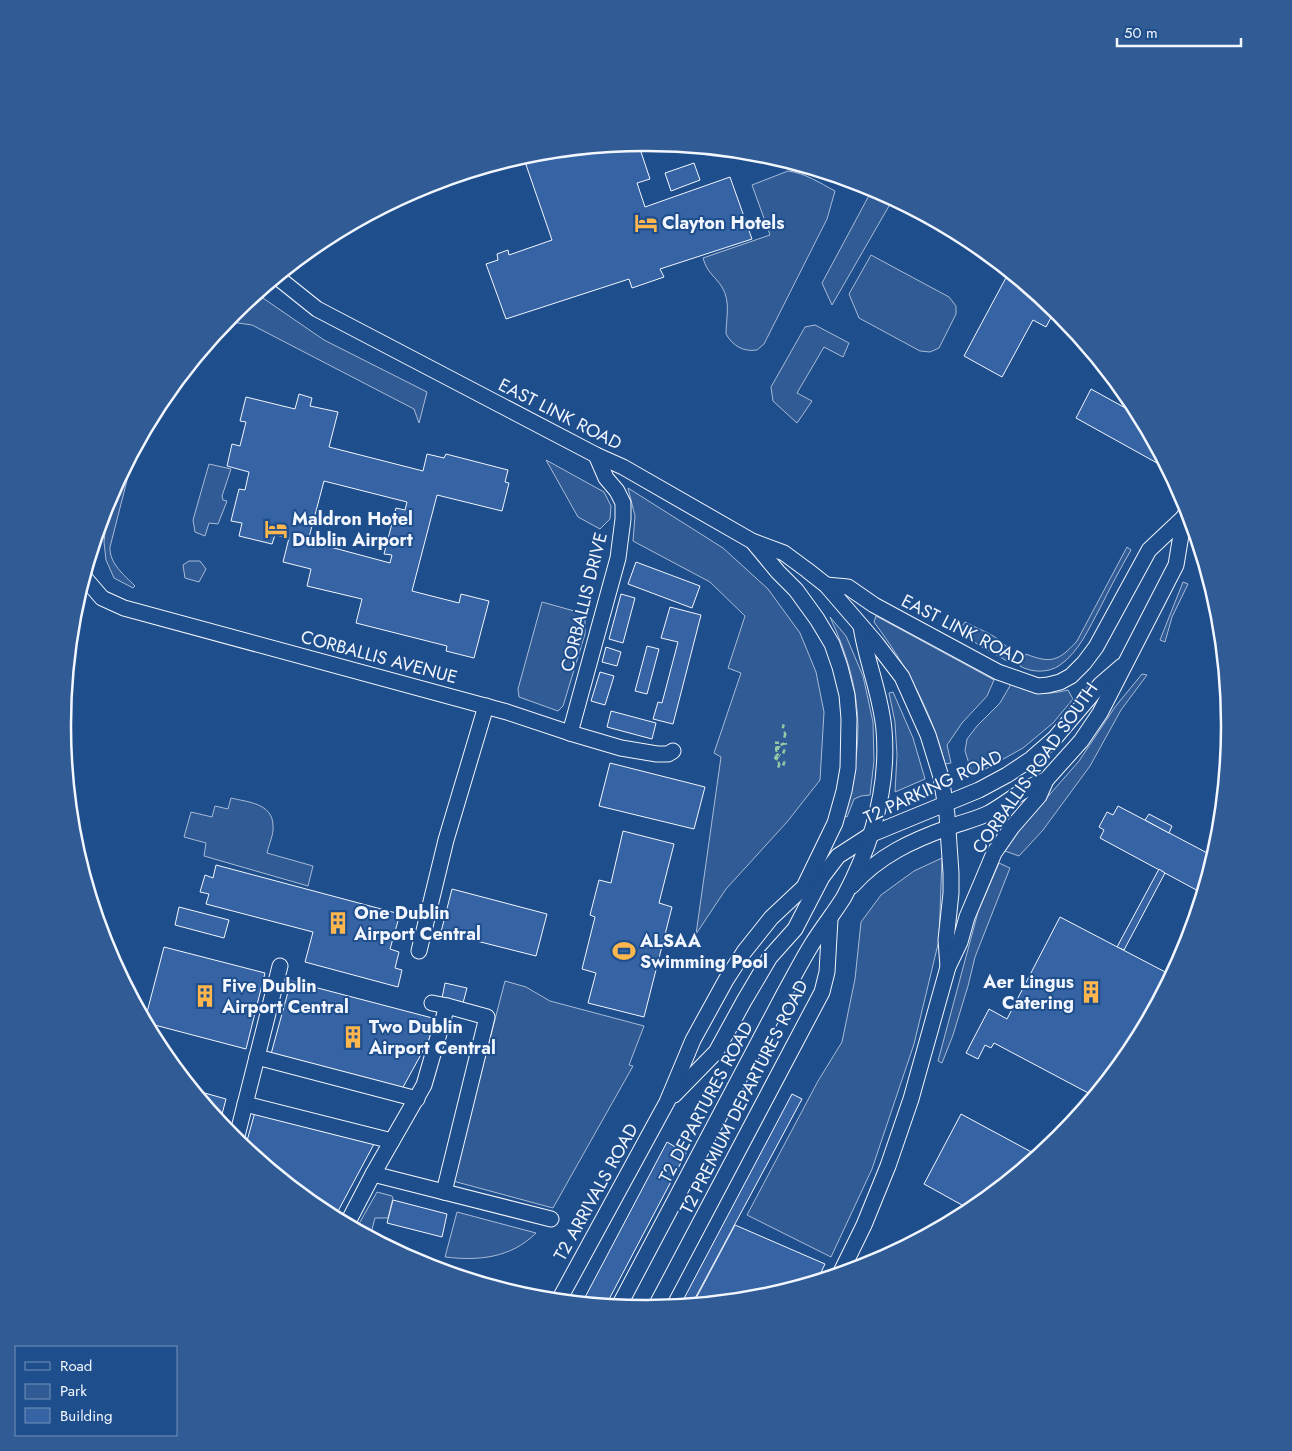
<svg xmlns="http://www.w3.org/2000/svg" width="1292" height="1451" viewBox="0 0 1292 1451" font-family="Jost,sans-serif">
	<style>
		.green { fill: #305b95; stroke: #a8bbd7 }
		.building { fill: #3563a3; stroke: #f2f6ff; fill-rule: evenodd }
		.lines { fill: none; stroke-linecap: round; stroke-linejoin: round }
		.street-casing { stroke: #f2f6ff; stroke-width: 17 }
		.street { stroke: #1f4e8c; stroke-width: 15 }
		.hedge { stroke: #97c8a6; stroke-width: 4; stroke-dasharray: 2.5 4; stroke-linecap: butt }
		.labels { text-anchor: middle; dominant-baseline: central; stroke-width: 4; stroke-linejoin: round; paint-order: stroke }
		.poi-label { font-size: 18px; font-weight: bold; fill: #f2f6ff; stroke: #1f4e8c; text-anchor: start }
		.street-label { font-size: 18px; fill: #f2f6ff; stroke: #1f4e8c }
		.rim { fill: none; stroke: #f2f6ff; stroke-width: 2.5 }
	</style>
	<rect width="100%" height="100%" fill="#1f4e8c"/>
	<g class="green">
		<path d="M788,171c17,2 32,12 47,20l-8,28 -63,125 -7,6c-14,2 -24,-4 -31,-16 0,-16 5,-32 -4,-47 -7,-11 -15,-14 -19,-29l67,-23 -18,-50z"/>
		<polygon points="873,188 893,199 832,305 822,283"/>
		<polygon points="871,255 949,297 956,306 956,314 939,348 930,352 920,351 859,318 849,294"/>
		<polygon points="257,294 324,340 427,392 419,423 414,409 252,325 231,322 225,323 234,313"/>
		<polygon points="815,325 849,343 843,357 824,347 797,393 812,401 797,423 773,401 771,387 805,327"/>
		<path d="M135,449l-25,98c-1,16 14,28 25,39l-2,2 -19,-10 -8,-18 -2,-18 4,-42z"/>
		<polygon points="546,460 604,492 611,506 610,519 600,529 578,517"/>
		<polygon points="209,464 231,469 222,496 223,500 227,501 218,524 209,523 205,536 195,532 193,520"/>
		<polygon points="628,488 723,548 768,589 800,633 816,672 824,712 820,780 787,822 726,889 696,934 721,757 714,753 741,673 728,668 745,616 710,582 633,541 635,516"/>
		<path d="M1127,547l4,3c-11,19 -21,38 -31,58 -11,20 -21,44 -40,57 -11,8 -28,8 -40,1l6,-12c25,10 33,7 51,-13z"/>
		<polygon points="189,561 200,561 206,569 199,582 185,578 183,565"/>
		<polygon points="1183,582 1188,584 1172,617 1165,642 1160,640"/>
		<polygon points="542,602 585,614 585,634 563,706 558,711 519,697 518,689"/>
		<path d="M876,616l118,64 -7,16 -25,27 -15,22 4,18 -6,1c-13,-52 -39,-99 -71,-142z"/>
		<path d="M830,617l16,19 17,40 10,46 1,39 -4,34 -9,1 -7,3 -7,18 -4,-1c23,-75 20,-128 -13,-199z"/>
		<path d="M965,622c15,8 41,16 47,34l-5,5 -30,-17 -17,-15z"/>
		<polygon points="1142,674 1147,675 1121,710 1090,766 1043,830 1019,856 1005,851 1023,825 1079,761 1115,707"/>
		<path d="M1011,684c23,9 32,12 57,6l5,9 -20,24 -30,25 -50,28 -8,-25 2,-12 10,-13 23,-23z"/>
		<polygon points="893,692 913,738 925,779 895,792 897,755 895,722 889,693"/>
		<path d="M231,798c16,4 42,5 42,28 1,8 -4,18 -6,27l46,13 -5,20 -104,-30 2,-13 -22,-6 7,-25 21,5 3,-11 13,3z"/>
		<polygon points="942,858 939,940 914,1044 872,1169 831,1257 747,1215 818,1081 842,1042 855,979 861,922 881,895 914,871"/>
		<polygon points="999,863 1010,868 975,957 968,986 953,1035 942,1063 938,1061 978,912"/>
		<polygon points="505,981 526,987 550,1001 644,1026 629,1065 633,1066 553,1208 453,1181"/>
		<polygon points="377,1192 392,1196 393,1198 388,1218 375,1218 370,1237 356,1229"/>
		<path d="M457,1212l79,21c-25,25 -57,28 -91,24z"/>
	</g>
	<g class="building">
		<polygon points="638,143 650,179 637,183 645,207 730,177 752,239 660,269 664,277 632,288 629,279 506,319 486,264 498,260 497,254 508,250 509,255 552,240 523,156 532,153"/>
		<polygon points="694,163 700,180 671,191 665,173"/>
		<polygon points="1009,272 1055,310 1046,327 1033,320 1002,377 964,356"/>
		<polygon points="1091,389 1138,415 1160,456 1157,463 1076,418"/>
		<path d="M299,394l13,4 -2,8 28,6 -9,35 94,24 4,-17 17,4 2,-4 62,16 -3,12 4,1 -7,28 -65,-16 -25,96 47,12 2,-9 28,7 -15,57 -28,-7 1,-5 -91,-23 6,-24 -55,-13 4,-17 -28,-7 6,-24 -14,-3 -3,9 -33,-8 3,-13 -11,-2 8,-32 6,1 4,-18 -22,-6 5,-22 8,2 6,-24 -6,-1 6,-24 49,12zM324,481l83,21 -2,8 -9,-2 -12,46 8,1 -2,8 -82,-22z"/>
		<polygon points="636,562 700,586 692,608 628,584"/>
		<polygon points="621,594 635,598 623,643 609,639"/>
		<polygon points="670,607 701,615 673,724 653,719 658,702 662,703 678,642 661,638"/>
		<polygon points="647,646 659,649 647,694 635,691"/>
		<polygon points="606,647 621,652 617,666 602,662"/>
		<polygon points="600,672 614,676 605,705 591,701"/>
		<polygon points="611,711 656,723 652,739 607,727"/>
		<polygon points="610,763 705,787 694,829 599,806"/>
		<polygon points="1118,806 1213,856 1202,893 1100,838 1104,830 1099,827 1107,812 1113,815"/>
		<polygon points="1149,814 1172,826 1169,833 1145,820"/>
		<polygon points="623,831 674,844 659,903 672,907 644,1017 588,1003 596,973 582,969 595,917 590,915 599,880 611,883"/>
		<polygon points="216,865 400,914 390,949 399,952 395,968 402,970 398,987 305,962 313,932 206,904 209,894 200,892 205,875 213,878"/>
		<polygon points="1159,869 1165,873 1124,950 1117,947"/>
		<polygon points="452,889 547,914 536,956 441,932"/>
		<polygon points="179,907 229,920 224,938 175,925"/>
		<polygon points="1060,917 1171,975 1131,1050 1094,1096 994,1043 991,1048 985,1045 978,1059 966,1053 989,1009 1007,1019"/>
		<polygon points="164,947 265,973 246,1049 147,1023 145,1020"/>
		<polygon points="291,981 440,1020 402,1089 271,1054"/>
		<polygon points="445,983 467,988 463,1003 442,998"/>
		<polygon points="194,1090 226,1099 220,1122"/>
		<polygon points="792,1094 802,1099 692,1304 680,1306"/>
		<polygon points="255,1112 374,1144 337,1213 319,1209 245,1148"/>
		<polygon points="961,1114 1037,1155 971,1210 924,1184"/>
		<polygon points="667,1142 686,1153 606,1305 582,1303"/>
		<polygon points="393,1200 447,1214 442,1237 387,1223"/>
		<polygon points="735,1225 825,1264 817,1281 760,1298 693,1304"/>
	</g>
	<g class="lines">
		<defs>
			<g id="street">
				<polyline points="277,277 317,309 596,455 623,467 752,541 784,553 807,570 826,585 876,643 902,677 928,735 941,777 947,815 951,873 951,893 946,940 948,967"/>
				<polyline points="84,577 102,598 124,608 507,712 570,733 621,748 657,754 668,754 673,751"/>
				<polyline points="826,585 848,587 874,605 998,672 1038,686 1048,685 1060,682 1071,676 1084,663 1096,647 1149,550 1184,517"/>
				<polyline points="570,733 618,558 623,519 623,503 617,491 606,478 596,455"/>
				<path d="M852,886c26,-30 61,-46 98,-59 13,-5 27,-8 39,-14 20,-11 35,-26 57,-33"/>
				<polyline points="419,951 446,840 486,706"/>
				<polyline points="257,1057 417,1099"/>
				<polyline points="674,1095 716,1052 744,1001 770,957 795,929 822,877 838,856 872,834 979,790 1007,775 1031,759 1054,739 1100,685 1122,666"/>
				<polyline points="245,1104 392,1141"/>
				<polyline points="236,1140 280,966"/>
				<polyline points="373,1174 551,1219"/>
				<polyline points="444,1192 487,1017 447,1006"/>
				<polyline points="347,1224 373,1174 424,1085 447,1006 432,1003"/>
				<polyline points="840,1274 864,1225 888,1166 911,1099 948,967 960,942 967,917 989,865 994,853 1012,827 1039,796 1046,780 1081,741 1100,713 1176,565 1184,517 1187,510"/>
				<polyline points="559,1300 667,1102 693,1040 726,980 744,952 771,918 804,887 835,823 844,791 848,768 849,719 847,695 840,667 832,644 817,619 796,590 778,572 754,543"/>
				<path d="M619,1306l165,-312c9,-16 18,-34 28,-50 10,-16 22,-31 32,-47 27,-51 45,-109 40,-167 -3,-36 -18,-69 -23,-104"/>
				<polyline points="655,1308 822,992 827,972 830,919"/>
			</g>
		</defs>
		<use href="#street" class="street-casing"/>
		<use href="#street" class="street"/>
		<g class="hedge">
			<polyline points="782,726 786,727"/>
			<polyline points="786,736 782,735 786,733"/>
			<polyline points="782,743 783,746 785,746 785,743"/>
			<polyline points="777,744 777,741"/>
			<polygon points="777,748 779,748 780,749 777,750"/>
			<polyline points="785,752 782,751 785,749"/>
			<polyline points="778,756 776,754 780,756"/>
			<polyline points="778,759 776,758 780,759"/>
			<polyline points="785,764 782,763 785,761"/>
			<polyline points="780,766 776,765 780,763"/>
		</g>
	</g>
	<defs>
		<symbol id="hotel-bare" viewBox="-9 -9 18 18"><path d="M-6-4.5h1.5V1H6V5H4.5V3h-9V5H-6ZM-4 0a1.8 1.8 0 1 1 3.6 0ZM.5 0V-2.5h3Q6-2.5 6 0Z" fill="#ffb74d" stroke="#1f4e8c" stroke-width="2.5" paint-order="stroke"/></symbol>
		<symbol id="building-bare" viewBox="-9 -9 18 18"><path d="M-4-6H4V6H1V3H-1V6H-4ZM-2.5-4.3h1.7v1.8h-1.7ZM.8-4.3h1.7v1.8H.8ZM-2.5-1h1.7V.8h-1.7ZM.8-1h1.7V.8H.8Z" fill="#ffb74d" stroke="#1f4e8c" stroke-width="2.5" paint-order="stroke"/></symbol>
		<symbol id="stadium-bare" viewBox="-9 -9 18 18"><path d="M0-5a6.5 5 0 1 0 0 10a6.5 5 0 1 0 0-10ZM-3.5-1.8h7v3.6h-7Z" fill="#ffb74d" stroke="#1f4e8c" stroke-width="2.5" paint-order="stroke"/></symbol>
	</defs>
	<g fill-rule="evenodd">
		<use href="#hotel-bare" x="630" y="207" width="32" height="32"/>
		<use href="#hotel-bare" x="260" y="513" width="32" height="32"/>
		<use href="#building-bare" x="322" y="907" width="32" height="32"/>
		<use href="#stadium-bare" x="608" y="935" width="32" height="32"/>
		<use href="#building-bare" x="1075" y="976" width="32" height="32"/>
		<use href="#building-bare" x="189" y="980" width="32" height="32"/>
		<use href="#building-bare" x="337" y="1021" width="32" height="32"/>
	</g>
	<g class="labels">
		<g class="poi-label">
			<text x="662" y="223">Clayton Hotels</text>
			<text x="292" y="519">Maldron Hotel<tspan x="292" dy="21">Dublin Airport</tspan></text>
			<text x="354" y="913">One Dublin<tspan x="354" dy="21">Airport Central</tspan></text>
			<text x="640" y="941">ALSAA<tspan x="640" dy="21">Swimming Pool</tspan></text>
			<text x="1074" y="982" text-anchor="end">Aer Lingus<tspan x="1074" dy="21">Catering</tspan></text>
			<text x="222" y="986">Five Dublin<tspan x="222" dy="21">Airport Central</tspan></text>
			<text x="369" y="1027">Two Dublin<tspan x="369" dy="21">Airport Central</tspan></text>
		</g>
		<g class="street-label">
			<text transform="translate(560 414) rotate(27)">EAST LINK ROAD</text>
			<text transform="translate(584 602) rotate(-76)">CORBALLIS DRIVE</text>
			<text transform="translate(963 630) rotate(27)">EAST LINK ROAD</text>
			<text transform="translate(379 657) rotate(15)">CORBALLIS AVENUE</text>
			<text transform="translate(1035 768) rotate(-55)">CORBALLIS ROAD SOUTH</text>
			<text transform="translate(933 787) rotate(-25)">T2 PARKING ROAD</text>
			<text transform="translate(744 1097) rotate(-63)">T2 PREMIUM DEPARTURES ROAD</text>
			<text transform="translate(706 1102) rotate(-62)">T2 DEPARTURES ROAD</text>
			<text transform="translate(596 1192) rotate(-61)">T2 ARRIVALS ROAD</text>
		</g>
	</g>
	<path d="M0 0H1292V1451H0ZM645 151H647A574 574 0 0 1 1221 725V726A574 574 0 0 1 647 1300H645A574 574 0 0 1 71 726V725A574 574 0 0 1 645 151Z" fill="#305b95" fill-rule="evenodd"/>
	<path class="rim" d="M645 151H647A574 574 0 0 1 1221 725V726A574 574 0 0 1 647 1300H645A574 574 0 0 1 71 726V725A574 574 0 0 1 645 151Z"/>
	<rect x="15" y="1346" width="162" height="90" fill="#1f4e8c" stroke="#7391ba"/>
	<rect x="25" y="1362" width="25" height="8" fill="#1f4e8c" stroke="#7391ba"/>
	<text x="60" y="1371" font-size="15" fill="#f2f6ff">Road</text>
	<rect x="25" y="1384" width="25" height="15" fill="#305b95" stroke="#7391ba"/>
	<text x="60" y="1396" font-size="15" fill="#f2f6ff">Park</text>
	<rect x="25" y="1408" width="25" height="15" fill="#3563a3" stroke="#7391ba"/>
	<text x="60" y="1421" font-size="15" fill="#f2f6ff">Building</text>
	<path d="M1117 38v8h124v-8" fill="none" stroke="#f2f6ff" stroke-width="2.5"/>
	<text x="1124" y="38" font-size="15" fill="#f2f6ff" stroke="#1f4e8c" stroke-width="4" paint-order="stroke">50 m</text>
</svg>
